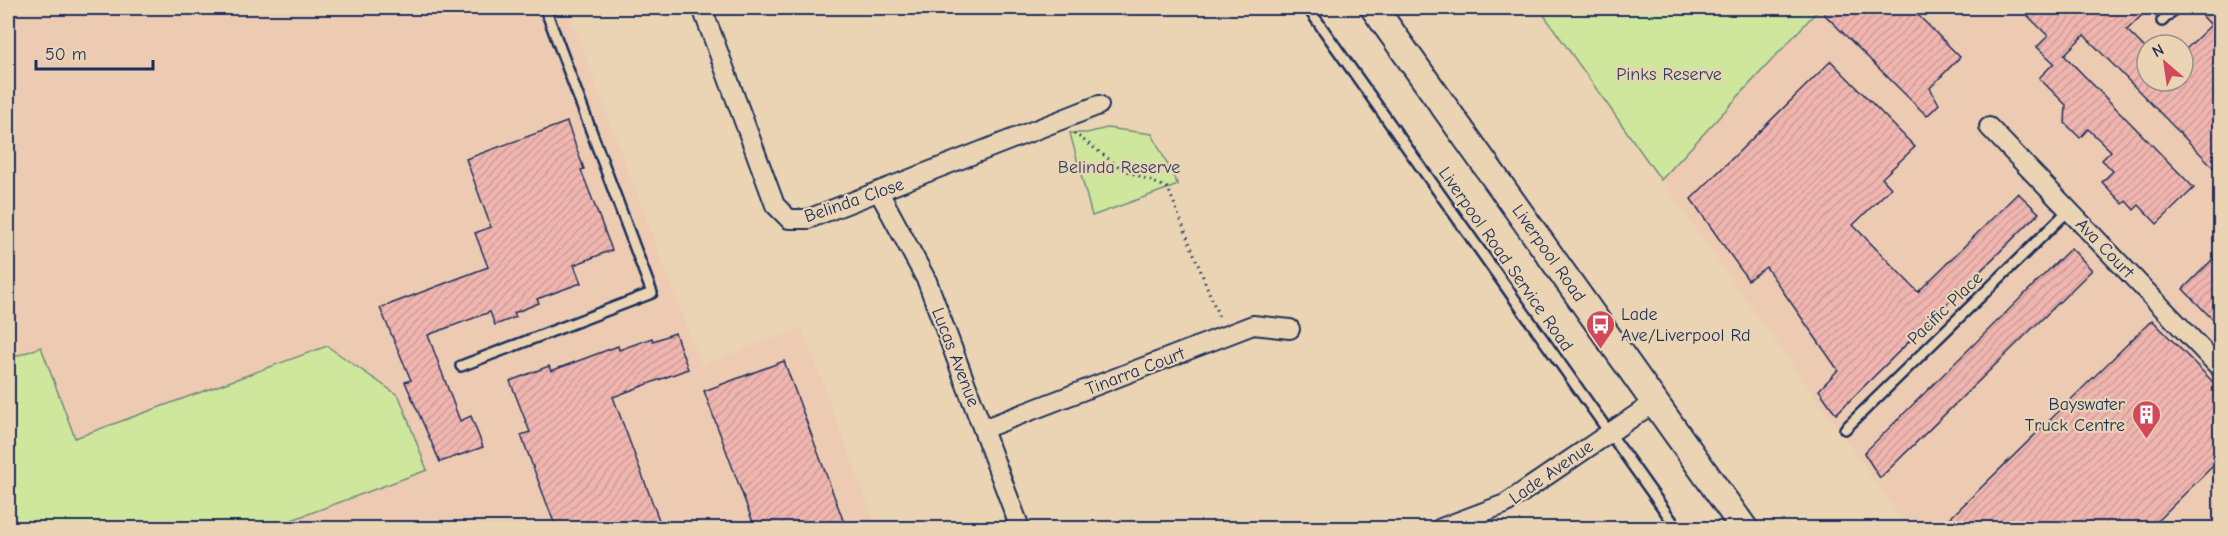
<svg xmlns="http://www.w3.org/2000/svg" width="2228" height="536" font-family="'Comic Neue',sans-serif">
<defs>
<pattern id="building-hatch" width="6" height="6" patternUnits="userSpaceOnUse" patternTransform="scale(1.5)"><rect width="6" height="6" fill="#f0b5af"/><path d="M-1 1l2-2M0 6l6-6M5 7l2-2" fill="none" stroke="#cd9c99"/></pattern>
</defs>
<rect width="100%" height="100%" fill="#ead4b3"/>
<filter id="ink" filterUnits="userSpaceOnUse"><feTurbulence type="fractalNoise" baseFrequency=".0167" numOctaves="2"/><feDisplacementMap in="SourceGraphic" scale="12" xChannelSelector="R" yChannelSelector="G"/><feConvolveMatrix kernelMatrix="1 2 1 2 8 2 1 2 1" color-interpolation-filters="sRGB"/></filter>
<g filter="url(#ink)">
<g fill="#eccbb2" fill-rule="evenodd">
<polygon points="8,8 567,8 701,365 802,328 877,528 270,528 427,470 327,346 75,439 41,347 8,359"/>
<path d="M1820,8H2220V528H1908L1661,180ZM2147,45H2183V81H2147Z"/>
</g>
<g fill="#cee79d" stroke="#748b7e" stroke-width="1.5">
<polygon points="1539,8 1820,8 1661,180"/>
<polygon points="1107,128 1152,134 1178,185 1092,216 1070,133 1087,133"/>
<polygon points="327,346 399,396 427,470 270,528 8,528 8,359 41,347 75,438"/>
</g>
<g fill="url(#building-hatch)" stroke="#1b2f5e" stroke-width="1.5">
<polygon points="1830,8 1911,8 1960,57 1930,88 1939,104 1927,116 1824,14"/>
<polygon points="2020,8 2137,8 2143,14 2127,30 2147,50 2147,81 2183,81 2183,52 2211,25 2195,8 2220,8 2220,174 2084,35 2064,55 2194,188 2157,224 2139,205 2134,210 2126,201 2123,204 2102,182 2113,171 2102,160 2111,151 2088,129 2080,138 2065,123 2066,105 2039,78 2054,63 2037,47 2048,36"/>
<polygon points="1831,61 1915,147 1882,178 1891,188 1853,225 1918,292 2018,193 2039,213 1836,414 1819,390 1838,370 1766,267 1748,280 1691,199"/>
<polygon points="567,122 584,169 581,170 612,250 574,265 581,283 537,299 539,303 514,313 516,317 495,325 490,312 428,335 460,421 471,416 483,447 440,462 405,382 411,380 380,308 488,267 475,233 491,227 466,159"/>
<polygon points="2071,248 2092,270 1880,478 1864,453"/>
<polygon points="2220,252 2220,327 2183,289"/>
<polygon points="2152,320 2220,389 2220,459 2150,528 1952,528 1947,521"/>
<polygon points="675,333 688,369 613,397 662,528 556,528 521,435 530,432 510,381 549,366 551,371 618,346 619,350 652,338 653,341"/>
<polygon points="784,361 846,528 755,528 704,391"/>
</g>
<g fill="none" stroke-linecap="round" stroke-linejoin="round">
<defs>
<g id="service">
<polyline points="1308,8 1677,528"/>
<polyline points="2162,21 2175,8"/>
<polyline points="461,366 652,293 545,8"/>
<polyline points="1845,429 2069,210"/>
</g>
<g id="minor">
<polyline points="702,8 775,205 789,219 808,219 1099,105"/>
<polyline points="1989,127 2220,368"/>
<polyline points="879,192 927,281 1020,528"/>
<polyline points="983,429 1253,325 1290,329"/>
<polyline points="1441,528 1505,504 1655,402"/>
</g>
<polyline id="secondary" points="1374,8 1744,528"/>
</defs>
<use href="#service" stroke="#1b2f5e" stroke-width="14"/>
<use href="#minor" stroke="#1b2f5e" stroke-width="22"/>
<use href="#secondary" stroke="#1b2f5e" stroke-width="30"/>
<polyline stroke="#1b2f5e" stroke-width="3" stroke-dasharray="1.5 4.5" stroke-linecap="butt" points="1074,133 1122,169 1168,188 1220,320"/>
<use href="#service" stroke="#ead4b3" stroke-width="9"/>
<use href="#minor" stroke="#ead4b3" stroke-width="18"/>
<use href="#secondary" stroke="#ead4b3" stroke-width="26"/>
</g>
</g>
<defs>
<symbol id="bus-pin" viewBox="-11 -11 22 30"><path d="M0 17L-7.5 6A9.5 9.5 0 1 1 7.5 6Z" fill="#d1495b" stroke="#ead4b3"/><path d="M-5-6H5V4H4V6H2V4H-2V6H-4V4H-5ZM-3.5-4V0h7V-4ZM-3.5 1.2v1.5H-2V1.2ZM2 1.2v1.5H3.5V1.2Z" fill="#fff"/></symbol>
<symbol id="building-pin" viewBox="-11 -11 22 30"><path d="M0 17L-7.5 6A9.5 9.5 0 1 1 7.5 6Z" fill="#d1495b" stroke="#ead4b3"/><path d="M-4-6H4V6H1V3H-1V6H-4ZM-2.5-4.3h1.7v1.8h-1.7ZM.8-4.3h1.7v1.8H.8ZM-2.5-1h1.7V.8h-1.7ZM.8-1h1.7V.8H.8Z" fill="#fff"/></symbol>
</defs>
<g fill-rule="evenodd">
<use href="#bus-pin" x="1584" y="308" width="33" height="45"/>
<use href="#building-pin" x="2130" y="398" width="33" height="45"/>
</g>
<g text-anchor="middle" stroke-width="4.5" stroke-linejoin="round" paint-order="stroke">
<g font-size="18" fill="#2d4164" stroke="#ead4b3">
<text x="1669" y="80">Pinks Reserve</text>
<text x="1119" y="173">Belinda Reserve</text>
</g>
<g font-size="18" fill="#1b2f5e" stroke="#ead4b3">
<text transform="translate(854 200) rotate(-19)" y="6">Belinda Close</text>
<text transform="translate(2105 248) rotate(46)" y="6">Ava Court</text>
<text transform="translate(1549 253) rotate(55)" y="6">Liverpool Road</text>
<text transform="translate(1506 259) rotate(55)" y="6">Liverpool Road Service Road</text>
<text transform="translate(1945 308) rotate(-44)" y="6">Pacific Place</text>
<text transform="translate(956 357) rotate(69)" y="6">Lucas Avenue</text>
<text transform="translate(1135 371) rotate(-21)" y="6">Tinarra Court</text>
<text transform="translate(1551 472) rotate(-35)" y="6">Lade Avenue</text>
</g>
<g font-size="18" fill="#1b2f5e" stroke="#ead4b3" text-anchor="start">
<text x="1621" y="320">Lade<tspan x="1621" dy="21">Ave/Liverpool Rd</tspan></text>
<text x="2125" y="410" text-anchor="end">Bayswater<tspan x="2125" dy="21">Truck Centre</tspan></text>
</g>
</g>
<rect width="2228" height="536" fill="none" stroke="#ead4b3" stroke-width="30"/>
<rect x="15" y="15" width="2198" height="506" fill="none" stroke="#1b2f5e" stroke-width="2" filter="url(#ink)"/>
<g transform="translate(2165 63) rotate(331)"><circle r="28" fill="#ead4b3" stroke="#979291" stroke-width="1.5"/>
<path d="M0-4.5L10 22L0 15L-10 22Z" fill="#d1495b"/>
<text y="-9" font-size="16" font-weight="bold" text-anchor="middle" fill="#1b2f5e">N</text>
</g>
<path d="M36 60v9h117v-9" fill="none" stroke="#1b2f5e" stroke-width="3"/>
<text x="45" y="60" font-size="18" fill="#1b2f5e" stroke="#ead4b3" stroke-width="4.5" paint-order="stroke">50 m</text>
</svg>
